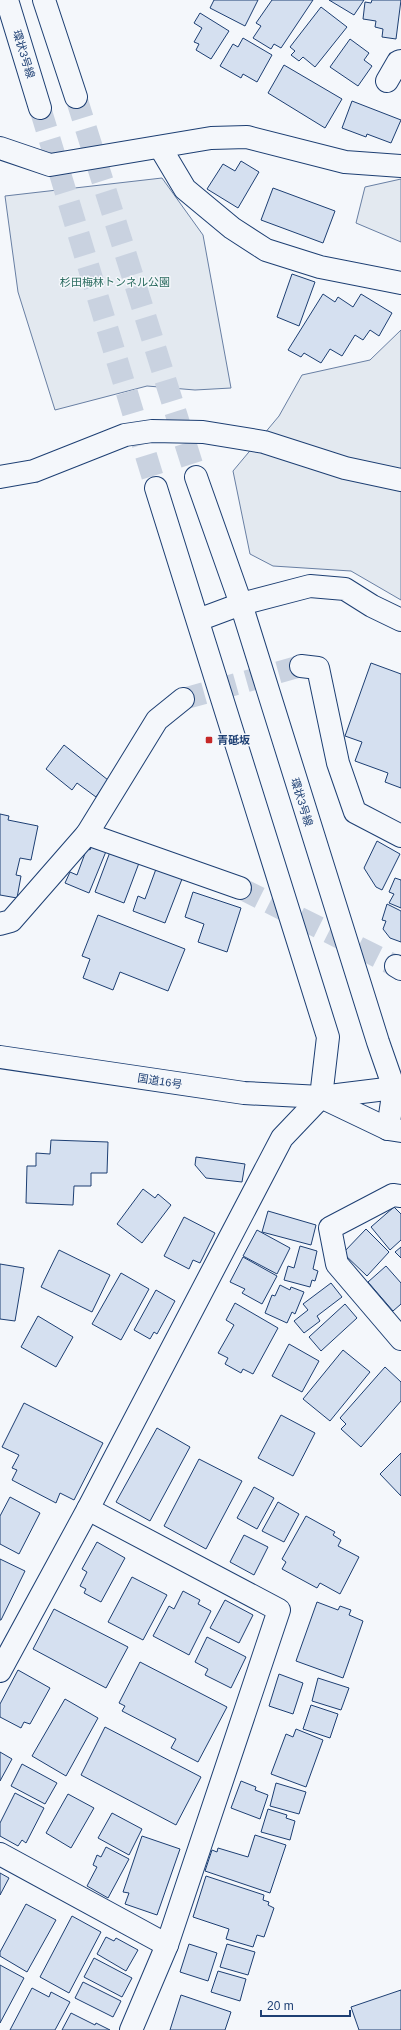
<svg xmlns="http://www.w3.org/2000/svg" width="401" height="2030" font-family="Helvetica,'Noto Sans JP',sans-serif">
<rect width="100%" height="100%" fill="#f4f7fb"/>
<g fill="#e3e9f0" stroke="#687fa3">
<polygon points="162,178 203,235 231,388 195,390 147,386 55,410 18,292 5,196"/>
<polygon points="401,179 401,242 356,223 365,187"/>
<polygon points="401,330 401,600 351,571 273,566 250,554 233,471 279,416 302,375 370,360"/>
</g>
<g fill="#d5e0f0" stroke="#1d3f73">
<polygon points="214,0 258,0 245,26 210,8"/>
<polygon points="272,0 313,0 281,48 274,44 271,49 253,38 261,26 256,23"/>
<polygon points="329,0 364,0 354,15"/>
<polygon points="372,0 401,0 396,39 382,37 383,29 375,27 376,21 363,19 365,2 371,3"/>
<polygon points="321,7 347,27 315,67 303,57 299,61 291,55 295,51 290,47"/>
<polygon points="200,13 229,31 211,59 196,50 199,44 194,42 202,28 194,23"/>
<polygon points="243,38 272,55 257,82 243,74 241,78 220,66 233,44 238,47"/>
<polygon points="350,39 369,53 364,60 372,66 358,86 330,67"/>
<polygon points="284,65 342,99 325,128 268,93"/>
<polygon points="352,101 401,120 391,143 367,134 366,137 342,128"/>
<polygon points="241,161 259,172 238,208 207,189 223,164 235,171"/>
<polygon points="273,188 335,211 323,243 261,220"/>
<polygon points="292,274 315,282 299,326 277,317"/>
<polygon points="323,294 335,302 338,297 353,307 361,294 392,313 379,336 370,330 363,340 355,335 342,356 330,349 321,363 304,353 301,357 288,350"/>
<polygon points="371,663 401,674 401,788 385,782 388,773 355,761 362,742 345,736"/>
<polygon points="64,745 108,780 96,797 77,783 72,790 46,769"/>
<polygon points="0,814 9,816 8,820 38,826 31,860 20,858 16,875 21,876 17,898 0,895"/>
<polygon points="377,841 400,854 382,890 376,887 364,868"/>
<polygon points="93,843 107,849 89,893 65,883 70,872 77,875 87,848 90,850"/>
<polygon points="110,852 139,863 124,903 95,892"/>
<polygon points="156,869 182,879 165,923 133,911 138,896 145,899"/>
<polygon points="395,878 401,880 401,908 389,903 394,894 389,892"/>
<polygon points="193,892 241,908 227,952 198,942 204,924 185,917"/>
<polygon points="387,904 401,911 401,942 390,938 383,929 386,921 382,920"/>
<polygon points="98,915 185,949 168,991 120,972 113,990 83,978 90,959 82,956"/>
<polygon points="51,1140 108,1142 107,1173 91,1173 91,1186 74,1186 73,1205 26,1203 27,1166 36,1166 36,1153 50,1154"/>
<polygon points="196,1157 245,1164 242,1182 206,1178 195,1165"/>
<polygon points="143,1189 155,1198 158,1194 171,1205 142,1243 117,1224"/>
<polygon points="394,1207 401,1214 401,1240 390,1250 371,1227"/>
<polygon points="268,1211 316,1225 311,1245 262,1232"/>
<polygon points="184,1217 215,1233 200,1263 193,1260 189,1269 164,1256"/>
<polygon points="366,1229 389,1252 367,1276 343,1253"/>
<polygon points="257,1230 290,1248 277,1274 243,1256"/>
<polygon points="300,1246 317,1251 313,1269 318,1271 315,1281 312,1280 310,1287 284,1280 288,1266 294,1268"/>
<polygon points="401,1247 401,1258 395,1252"/>
<polygon points="59,1250 110,1275 92,1312 41,1287"/>
<polygon points="243,1257 277,1276 262,1304 242,1293 245,1289 230,1282"/>
<polygon points="0,1264 24,1268 15,1321 0,1319"/>
<polygon points="386,1266 401,1283 401,1304 393,1311 368,1282"/>
<polygon points="121,1273 149,1289 121,1340 92,1324"/>
<polygon points="331,1283 342,1297 317,1316 320,1321 304,1333 294,1321 308,1310 303,1304"/>
<polygon points="280,1285 290,1290 291,1287 304,1292 295,1314 292,1312 287,1323 265,1313 272,1295 275,1296"/>
<polygon points="156,1290 175,1301 157,1334 154,1332 150,1339 134,1330"/>
<polygon points="235,1303 278,1328 253,1374 243,1369 241,1373 225,1364 228,1358 218,1353 234,1325 226,1320"/>
<polygon points="345,1304 357,1318 321,1351 309,1337"/>
<polygon points="38,1316 73,1337 56,1367 21,1347"/>
<polygon points="289,1344 319,1361 302,1392 272,1376"/>
<polygon points="343,1350 370,1372 330,1421 303,1399"/>
<polygon points="385,1367 401,1382 401,1401 361,1447 341,1429 346,1424 340,1418"/>
<polygon points="24,1403 103,1443 74,1500 60,1493 56,1503 12,1480 17,1470 12,1468 19,1455 2,1447"/>
<polygon points="281,1415 315,1433 293,1476 258,1458"/>
<polygon points="157,1428 190,1447 150,1521 116,1502"/>
<polygon points="401,1453 401,1496 380,1474"/>
<polygon points="199,1459 242,1481 206,1549 164,1526"/>
<polygon points="254,1487 274,1498 257,1529 237,1518"/>
<polygon points="10,1497 40,1513 19,1554 0,1544 0,1516"/>
<polygon points="278,1502 299,1514 284,1542 262,1531"/>
<polygon points="306,1516 335,1532 333,1535 341,1540 338,1546 359,1557 340,1594 320,1583 317,1588 282,1569 286,1562 282,1559"/>
<polygon points="244,1535 268,1547 254,1575 230,1562"/>
<polygon points="97,1542 125,1558 101,1602 84,1593 86,1589 80,1586 87,1572 82,1569"/>
<polygon points="0,1559 25,1571 1,1620 0,1620"/>
<polygon points="132,1577 167,1595 143,1640 108,1622"/>
<polygon points="183,1591 200,1600 198,1604 211,1611 189,1655 153,1636 169,1606 174,1609"/>
<polygon points="225,1600 253,1615 239,1643 210,1628"/>
<polygon points="317,1602 338,1610 340,1606 351,1610 349,1615 363,1621 343,1678 296,1661"/>
<polygon points="54,1609 128,1647 106,1688 33,1649"/>
<polygon points="207,1637 246,1657 231,1688 205,1675 208,1669 195,1662"/>
<polygon points="140,1662 227,1707 198,1762 171,1748 176,1739 122,1711 125,1706 119,1703"/>
<polygon points="18,1670 50,1688 30,1724 24,1722 21,1728 0,1717 0,1704"/>
<polygon points="279,1674 303,1683 293,1714 269,1706"/>
<polygon points="318,1678 349,1688 341,1710 312,1701"/>
<polygon points="65,1699 98,1718 66,1776 32,1756"/>
<polygon points="311,1705 338,1714 330,1738 303,1729"/>
<polygon points="105,1727 201,1777 176,1825 81,1775"/>
<polygon points="296,1729 323,1740 306,1787 271,1774 286,1734 293,1737"/>
<polygon points="0,1752 12,1759 0,1781"/>
<polygon points="22,1764 57,1783 45,1804 11,1786"/>
<polygon points="241,1781 256,1787 255,1790 268,1795 260,1819 231,1808"/>
<polygon points="276,1783 306,1792 299,1814 270,1806"/>
<polygon points="15,1793 44,1808 26,1843 22,1840 18,1846 0,1836 0,1823"/>
<polygon points="68,1794 94,1808 71,1848 46,1833"/>
<polygon points="268,1809 287,1815 286,1818 295,1821 290,1840 261,1832"/>
<polygon points="112,1813 142,1829 129,1855 98,1838"/>
<polygon points="255,1835 286,1845 270,1893 205,1871 212,1850 217,1852 218,1848 248,1857"/>
<polygon points="142,1836 180,1849 157,1915 125,1904 129,1893 123,1892"/>
<polygon points="106,1847 129,1859 108,1898 87,1886 97,1867 93,1865 97,1855 101,1857"/>
<polygon points="0,1873 9,1878 0,1895"/>
<polygon points="206,1876 264,1895 263,1900 269,1902 268,1905 274,1908 264,1937 257,1935 253,1947 226,1939 229,1929 193,1917"/>
<polygon points="26,1904 56,1920 27,1972 0,1956 0,1952"/>
<polygon points="72,1916 101,1932 69,1993 40,1977"/>
<polygon points="106,1937 114,1941 116,1938 138,1950 126,1971 97,1954"/>
<polygon points="189,1944 217,1953 208,1981 180,1972"/>
<polygon points="227,1944 255,1952 248,1975 220,1967"/>
<polygon points="94,1958 132,1978 122,1997 84,1977"/>
<polygon points="0,1965 24,1978 0,2023"/>
<polygon points="218,1971 246,1979 240,2001 211,1992"/>
<polygon points="83,1982 121,2001 113,2017 75,1998"/>
<polygon points="32,1988 49,1997 51,1992 70,2002 55,2030 10,2030"/>
<polygon points="401,1990 401,2030 359,2030 351,2007"/>
<polygon points="181,1995 231,2012 225,2030 170,2030"/>
<polygon points="71,2013 95,2025 96,2023 110,2030 62,2030"/>
</g>
<g fill="none" stroke-linecap="round" stroke-linejoin="round">
<g stroke="#c9d2e0" stroke-width="22" stroke-dasharray="22 11" stroke-linecap="butt">
<polyline points="183,699 301,666"/>
<polyline points="240,888 396,966"/>
</g>
<g stroke="#c9d2e0" stroke-width="22" stroke-dasharray="22 11" stroke-linecap="butt">
<polyline points="76,97 196,477"/>
<polyline points="40,108 156,488"/>
</g>
<defs>
<g id="street">
<polyline points="387,81 398,62 401,61"/>
<polyline points="160,147 185,189 232,228 266,250 320,267 401,283"/>
<polyline points="0,148 50,165 211,138 247,137 345,162 401,166"/>
<polyline points="0,477 34,471 125,435 152,431 203,432 264,442 345,468 401,480"/>
<polyline points="198,620 241,604 310,586 345,589 372,606 401,620"/>
<polyline points="301,666 318,668 338,763 355,812 401,836"/>
<polyline points="87,834 240,888"/>
<polyline points="0,924 11,921 87,834 157,720 183,699"/>
<polyline points="396,966 401,969"/>
<polyline points="401,1196 393,1195 330,1228 337,1264 401,1339"/>
<polyline points="88,1509 279,1610 167,1945 131,2030"/>
<polyline points="0,1671 88,1509 282,1138 321,1097"/>
<polyline points="0,1854 167,1945"/>
</g>
<g id="secondary">
<polyline points="7,0 40,108"/>
<polyline points="44,0 76,97"/>
<polyline points="196,477 241,604 378,1042 394,1088 388,1129"/>
<polyline points="156,488 328,1037 321,1097"/>
</g>
<g id="highway">
<polyline points="0,1057 244,1093 321,1097 394,1088 401,1089"/>
<polyline points="321,1097 388,1129 401,1131"/>
</g>
</defs>
<use href="#street" stroke="#1d3f73" stroke-width="24"/>
<use href="#secondary" stroke="#1d3f73" stroke-width="24"/>
<use href="#highway" stroke="#1d3f73" stroke-width="24"/>
<use href="#street" stroke="#f4f7fb" stroke-width="22"/>
<use href="#secondary" stroke="#f4f7fb" stroke-width="22"/>
<use href="#highway" stroke="#f4f7fb" stroke-width="22"/>
</g>
<rect fill="#c62828" stroke="#f4f7fb" stroke-width="1.5" x="205" y="736" width="8" height="8" rx="2"/>
<g text-anchor="middle" stroke-width="3" stroke-linejoin="round" paint-order="stroke">
<g font-size="11" fill="#1d3f73" stroke="#f4f7fb">
<text transform="translate(24 54) rotate(73)" y="4">環状3号線</text>
<text transform="translate(302 802) rotate(73)" y="4">環状3号線</text>
<text transform="translate(160 1081) rotate(9)" y="4">国道16号</text>
</g>
<g font-size="11" fill="#2c6c60" stroke="#f4f7fb">
<text x="115" y="286">杉田梅林トンネル公園</text>
</g>
<g font-size="11" font-weight="bold" fill="#1d3f73" stroke="#f4f7fb" text-anchor="start">
<text x="217" y="744">青砥坂</text>
</g>
</g>
<path d="M261 2010v6h89v-6" fill="none" stroke="#1d3f73" stroke-width="2"/>
<text x="267" y="2010" font-size="12" fill="#1d3f73" stroke="#f4f7fb" stroke-width="3" paint-order="stroke">20 m</text>
</svg>
